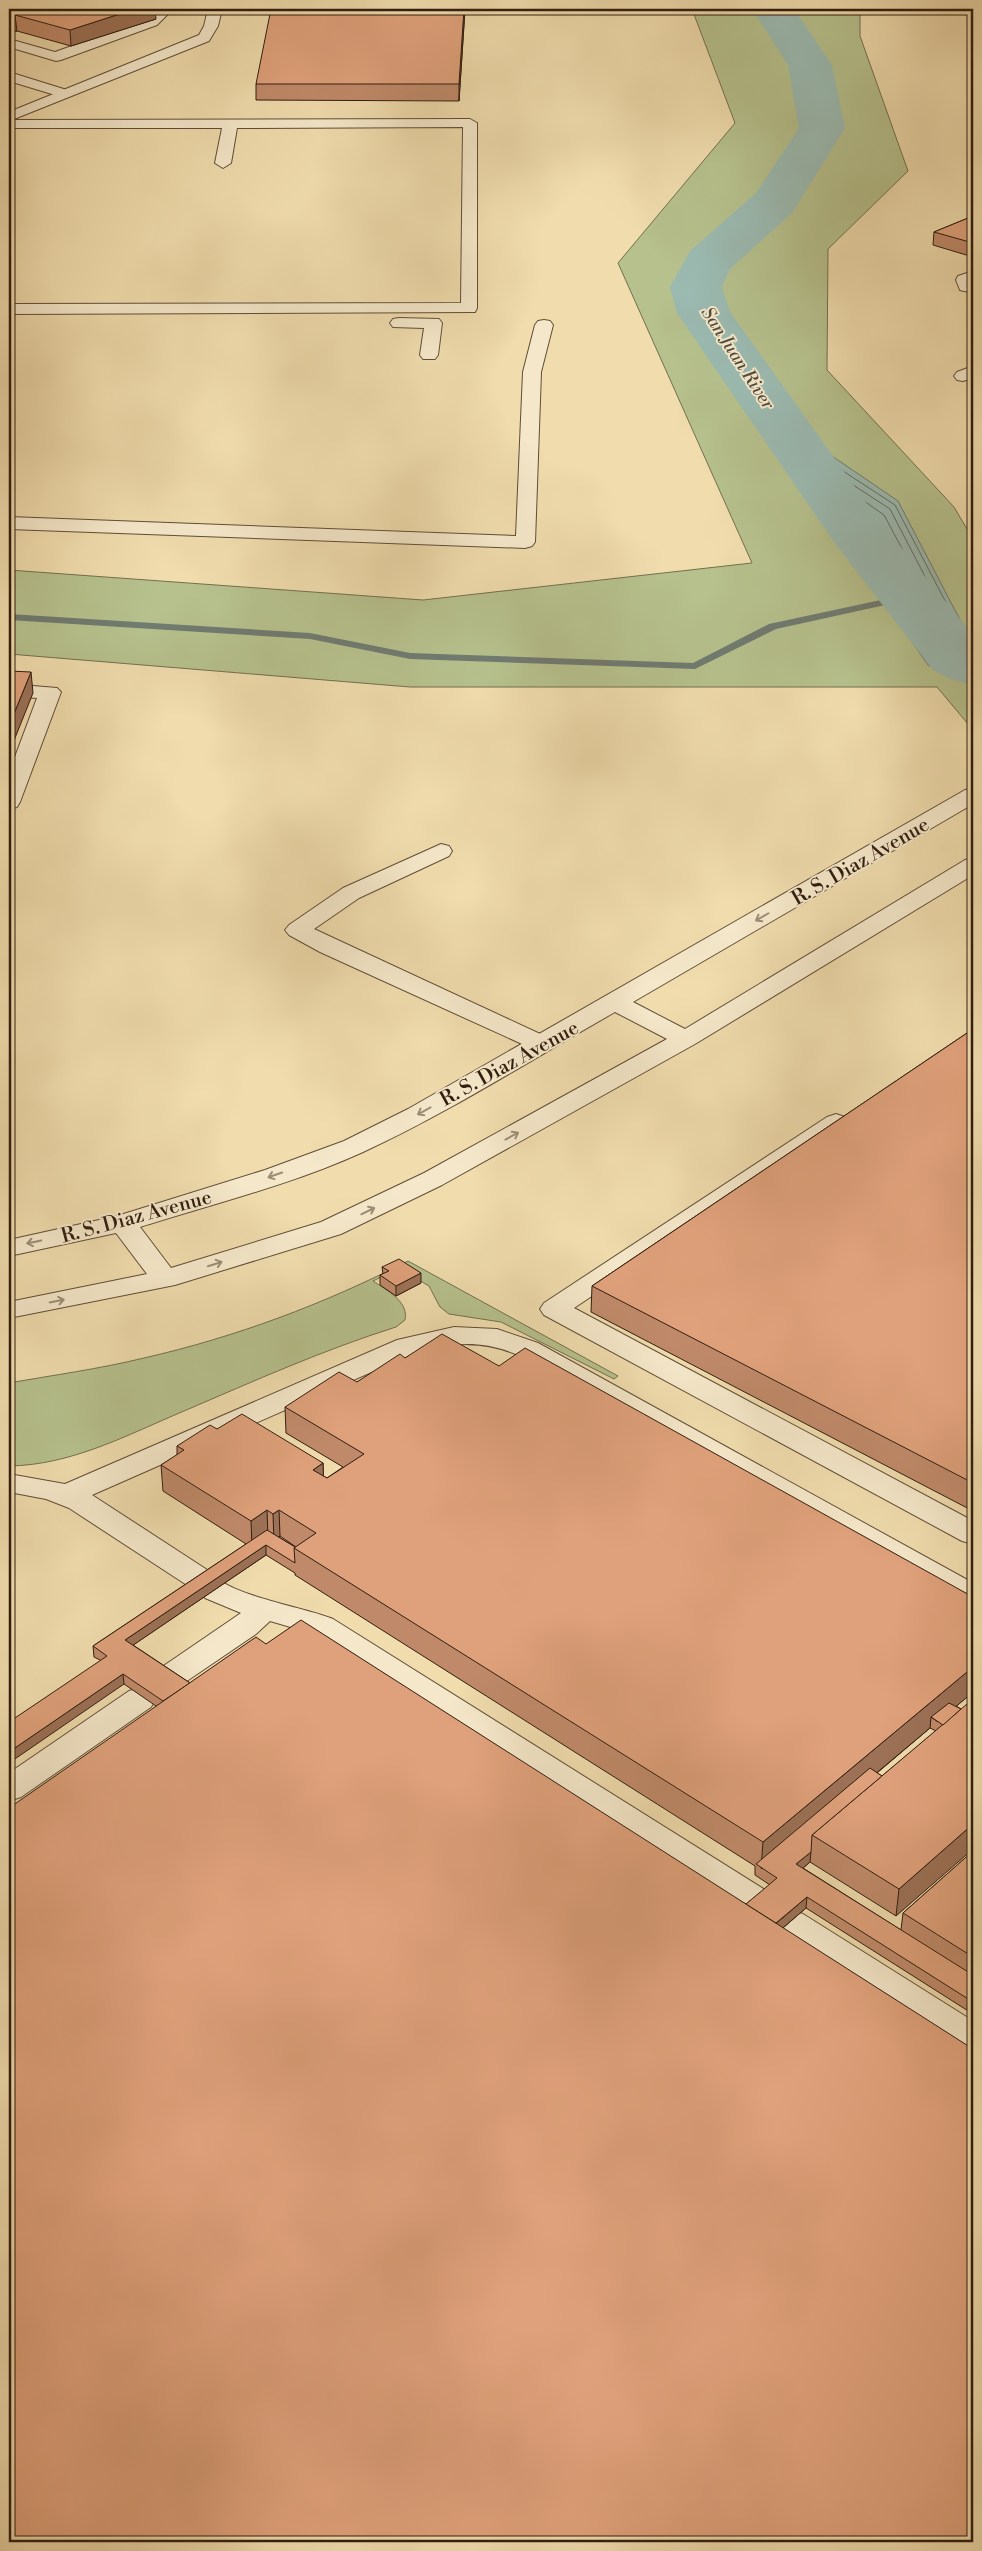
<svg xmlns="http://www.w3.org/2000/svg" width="982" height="2551" font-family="'Libre Bodoni',serif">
<rect width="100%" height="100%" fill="#f0dcad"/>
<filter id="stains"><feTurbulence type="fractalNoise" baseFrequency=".004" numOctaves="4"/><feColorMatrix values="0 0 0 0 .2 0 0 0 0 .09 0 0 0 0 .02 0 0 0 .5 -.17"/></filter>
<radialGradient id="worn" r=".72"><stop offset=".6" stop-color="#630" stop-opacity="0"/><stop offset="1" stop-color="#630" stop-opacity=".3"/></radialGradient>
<g fill="#b6c18d" stroke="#736f4e">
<polygon points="692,9 860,9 860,36 908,171 828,249 827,370 954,507 973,539 973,730 937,687 410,687 9,654 9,570 423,600 752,563 618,263 735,123"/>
<path d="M408,1261L618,1376L614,1379L501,1322L449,1314L440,1307L429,1286L399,1268L373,1281C386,1290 409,1301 405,1320L396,1327C323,1350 254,1381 184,1411C127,1435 72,1465 9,1466V1383C54,1375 99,1369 144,1358C236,1337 324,1304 408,1261Z"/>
</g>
<polygon fill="#9bbab1" stroke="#707b71" points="779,420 898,501 970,639 973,640 973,685 928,665 873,586 785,451"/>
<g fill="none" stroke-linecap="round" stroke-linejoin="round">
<g stroke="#666c60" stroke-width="1">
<polygon points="831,478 884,515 958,653 957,656 940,650 828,482"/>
<polyline points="973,644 966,641 895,505 788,435 790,450 931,661 973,680"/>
<polyline points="973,651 960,644 890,509 801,451 936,656 973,674"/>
</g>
<polygon fill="#707b71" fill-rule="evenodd" points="904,595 909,598 908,600 776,629 695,669 410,659 310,639 9,620 9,614 310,633 410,653 693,663 769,624"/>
<polygon fill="#9bbab1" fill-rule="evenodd" points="752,9 794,9 832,65 845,128 792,213 730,269 722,287 730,312 878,519 973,635 973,685 950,679 933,670 836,545 677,313 670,287 690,251 756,193 799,128 788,65"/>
<defs>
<g id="service">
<polygon points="158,9 173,9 157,25 61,60 56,61 9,47 9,39 55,52 147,19"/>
<polygon points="9,72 70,91 72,94 65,98 9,81"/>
<polygon points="470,119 477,123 477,308 475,312 9,314 9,304 461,303 463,127 237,128 231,163 223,168 215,163 222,128 9,128 9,120"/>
<polygon points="973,271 973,293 960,290 956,280 958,276"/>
<polygon points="399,318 439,319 442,323 438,355 435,359 423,359 420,355 424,328 393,327 390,323 393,319"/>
<polygon points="544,320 550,321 553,325 541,372 535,542 532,546 525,548 9,529 9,517 516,536 523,372 535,325 538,321"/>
<polygon points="973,366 973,378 963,381 957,380 954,376 957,372"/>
<polygon points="9,684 57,688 61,692 20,802 17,807 9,809 9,773 37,698 9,696"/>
<polygon points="441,844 449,846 452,851 449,856 359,898 314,929 551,1039 554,1044 551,1049 542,1051 533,1049 320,952 289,935 285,930 289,925 343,888"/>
<path d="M454,1327L497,1329L538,1343L973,1583V1606L962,1603L518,1355C483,1340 453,1342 417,1352L92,1495L215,1575C228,1595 307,1608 333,1619L770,1893L775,1902L770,1911L758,1915L746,1911L311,1633L270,1621L256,1634L181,1685L170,1688L159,1685L154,1677L159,1669L241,1613L205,1598L201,1591L193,1589L69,1508L46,1499L9,1492V1474L65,1484L397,1340Z"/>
<polygon points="140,1688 151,1691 156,1699 151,1707 21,1797 9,1801 9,1773 129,1691"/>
<polygon points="791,1910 803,1914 973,2021 973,2053 960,2049 779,1932 774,1923 779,1914"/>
</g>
<polygon id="minor" points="836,1114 845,1117 849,1122 845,1127 574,1308 973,1521 973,1544 962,1541 544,1315 540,1309 544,1303 827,1117"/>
<g id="tertiary">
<polygon points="208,9 222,9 218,26 209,41 9,121 9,112 199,35 204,26"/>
<path d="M973,788V804L633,1002L685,1029L965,860L973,858V875L695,1044L442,1185L341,1234L175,1285L9,1318V1302L147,1274L116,1233L9,1256V1240L117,1216L265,1170L344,1141L408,1109L965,790ZM615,1012L667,1039L424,1173L321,1222L171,1268L140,1227C213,1204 293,1184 363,1152C448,1113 534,1058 615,1012Z"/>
</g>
</defs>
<use href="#service" stroke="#604d37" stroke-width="2"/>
<use href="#minor" stroke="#604d37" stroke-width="2"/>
<use href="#tertiary" stroke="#604d37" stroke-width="2"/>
<use href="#service" fill="#f5e8ca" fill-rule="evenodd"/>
<use href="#minor" fill="#f5e8ca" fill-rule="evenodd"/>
<use href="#tertiary" fill="#f5e8ca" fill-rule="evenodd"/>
</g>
<g fill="#c08a6a" stroke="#301d10" fill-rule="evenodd">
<polygon points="9,9 156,19 71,46 17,31 9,34"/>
<polygon points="465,9 459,101 256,100 256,84"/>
<polygon points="973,216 973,257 933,245 934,232"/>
<polygon points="973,1029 973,1511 591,1312 592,1286"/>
<polygon points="382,1267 421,1283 396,1296 380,1285 380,1275 383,1274"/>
<path d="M405,1358L499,1366L973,1597V1692L956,1706L961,1709L896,1916L810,1862L803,1868L901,1930L903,1913L973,1851V2014L806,1908L783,1928L156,1706L124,1684L100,1660L94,1657L93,1646L246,1544L163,1491L161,1465L177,1455V1446L217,1429L323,1463V1476L327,1478L343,1467L286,1433L285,1407L357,1382ZM280,1536L296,1547H295L279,1537ZM266,1555L295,1573V1575L755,1866V1875L770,1885L746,1904L266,1644L190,1683L133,1645ZM930,1728L936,1731L882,1776L877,1773Z"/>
</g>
<g fill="#9c7156" stroke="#301d10">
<polygon points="135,9 155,9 156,19 71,46 70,30"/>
<polygon points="464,9 465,9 459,101 459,84"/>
<polygon points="15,15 17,31 9,34 9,17"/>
<polygon points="31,672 33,693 9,753 9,726"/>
<polygon points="421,1273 421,1283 396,1296 396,1286"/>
<polygon points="323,1463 324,1490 313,1470"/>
<polygon points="267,1510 268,1537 252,1547 251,1521"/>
<polygon points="279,1510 280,1536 274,1541 273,1514"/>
<polygon points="266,1545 266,1555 126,1650 125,1640"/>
<polygon points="973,1667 973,1692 938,1722 931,1717 930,1728 762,1869 761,1868 763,1842"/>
<polygon points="123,1674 124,1684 9,1763 9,1752"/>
<polygon points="973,1824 973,1849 896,1916 899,1889"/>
<polygon points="811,1852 810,1862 796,1874 796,1864"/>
<polygon points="807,1897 806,1908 764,1944 765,1933"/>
</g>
<g fill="#dfa17b" stroke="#301d10">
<polygon points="9,9 135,9 70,30 15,15 9,17"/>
<polygon points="271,9 464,9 459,84 256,84"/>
<polygon points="973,216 973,243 934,232"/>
<polygon points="9,671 31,672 9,726"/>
<polygon points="973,1029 973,1483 592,1286"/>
<polygon points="399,1259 421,1273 396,1286 380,1275 389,1271 382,1267"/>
<polygon points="442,1334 499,1366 525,1348 973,1597 973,1667 763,1842 294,1548 316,1533 279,1510 273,1514 267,1510 251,1521 161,1465 184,1450 177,1446 210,1425 217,1429 242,1414 323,1463 313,1470 327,1478 364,1454 285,1407 339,1372 357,1382 400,1354 405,1358"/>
<polygon points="267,1530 295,1547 294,1548 295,1563 266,1545 125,1640 190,1683 163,1701 123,1674 9,1752 9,1722 107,1656 93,1646"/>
<polygon points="301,1620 973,2049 973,2542 9,2542 9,1808 256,1637 266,1644"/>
<polygon points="973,1699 973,1824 899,1889 812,1835"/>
<polygon points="949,1703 961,1709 943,1725 931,1717"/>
<polygon points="870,1768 882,1776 812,1835 811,1852 796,1864 973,1975 973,2002 807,1897 776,1923 746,1904 777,1878 756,1864"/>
<polygon points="973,1851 973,1957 903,1913"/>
</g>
<defs><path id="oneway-shaft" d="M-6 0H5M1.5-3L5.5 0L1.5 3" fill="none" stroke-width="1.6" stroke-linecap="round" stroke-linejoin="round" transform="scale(1.25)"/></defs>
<g stroke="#9c8d76">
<use href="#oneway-shaft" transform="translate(762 917) rotate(150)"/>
<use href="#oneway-shaft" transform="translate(424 1111) rotate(151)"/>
<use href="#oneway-shaft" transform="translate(512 1136) rotate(-29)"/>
<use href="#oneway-shaft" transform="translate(275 1175) rotate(161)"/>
<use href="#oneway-shaft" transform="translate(368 1211) rotate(-26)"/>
<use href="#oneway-shaft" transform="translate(34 1242) rotate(168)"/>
<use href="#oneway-shaft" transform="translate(215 1264) rotate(-17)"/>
<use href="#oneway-shaft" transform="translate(57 1301) rotate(-11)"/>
</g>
<g text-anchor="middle" stroke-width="4" stroke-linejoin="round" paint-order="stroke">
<g font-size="18" font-style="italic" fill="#504c40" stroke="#f5e8ca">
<text transform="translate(738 358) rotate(57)" y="6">San Juan River</text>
</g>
<g font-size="20" fill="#301d10" stroke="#f5e8ca">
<text transform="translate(860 861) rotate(-30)" y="7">R. S. Diaz Avenue</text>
<text transform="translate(509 1063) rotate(-29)" y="7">R. S. Diaz Avenue</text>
<text transform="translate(136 1216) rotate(-15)" y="7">R. S. Diaz Avenue</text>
</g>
</g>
<rect width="982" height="2551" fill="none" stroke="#f0dcad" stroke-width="30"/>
<rect x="10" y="10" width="962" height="2531" fill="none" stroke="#301d10" stroke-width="2.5"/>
<rect x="15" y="15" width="952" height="2521" fill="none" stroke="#301d10"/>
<rect width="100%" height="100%" filter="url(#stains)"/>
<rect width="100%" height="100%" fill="url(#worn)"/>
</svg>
